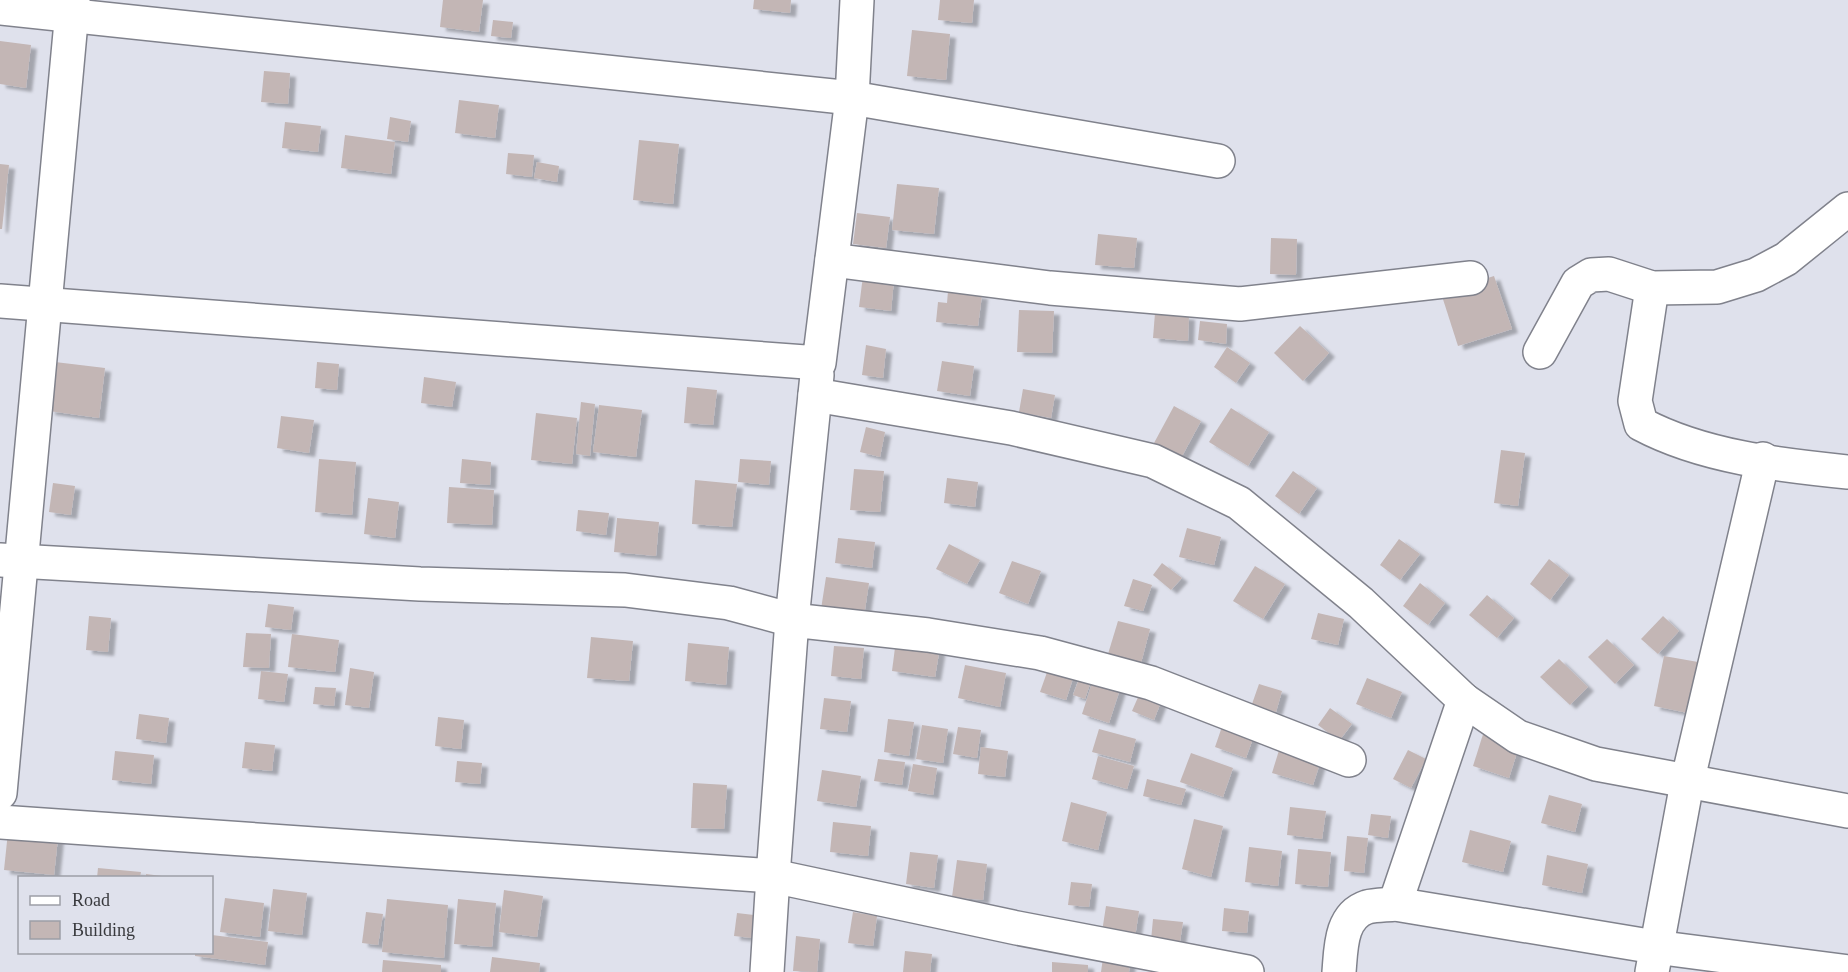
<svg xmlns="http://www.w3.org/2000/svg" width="1848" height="972" font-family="'Times New Roman',serif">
<defs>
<filter id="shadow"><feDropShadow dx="6" dy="4" stdDeviation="1.5" flood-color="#0004"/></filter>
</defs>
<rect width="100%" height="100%" fill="#dfe1ec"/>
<g fill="#c3b6b5" filter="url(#shadow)">
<polygon points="443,0 483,0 479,32 440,27"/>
<polygon points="754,0 791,0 790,13 753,9"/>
<polygon points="940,0 974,0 972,23 938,20"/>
<polygon points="493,20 513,22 511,38 491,36"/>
<polygon points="912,30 950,34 946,80 907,76"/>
<polygon points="0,41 31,45 26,88 0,84"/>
<polygon points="264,71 290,73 288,104 261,102"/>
<polygon points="459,100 499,105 495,138 455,133"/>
<polygon points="390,117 411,121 408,142 387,139"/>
<polygon points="285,122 321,126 318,152 282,148"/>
<polygon points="345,135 395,142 391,174 341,168"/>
<polygon points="639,140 679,144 673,204 633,200"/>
<polygon points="508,153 534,155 532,177 506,174"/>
<polygon points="537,162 559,166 557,182 534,178"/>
<polygon points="0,164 9,165 2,229 0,229"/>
<polygon points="897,184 939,188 934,234 892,230"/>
<polygon points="857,213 890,217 886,248 853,244"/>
<polygon points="1098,234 1137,238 1134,268 1095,265"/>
<polygon points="1271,238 1297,239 1296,275 1270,274"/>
<polygon points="863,276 894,279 891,311 859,307"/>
<polygon points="1494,276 1512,329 1458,346 1441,293"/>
<polygon points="948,291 982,295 978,326 936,322 938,302 947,303"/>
<polygon points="1019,310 1054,311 1052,353 1017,352"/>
<polygon points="1155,313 1189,316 1188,341 1153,338"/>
<polygon points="1200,321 1227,324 1226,344 1198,340"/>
<polygon points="1300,326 1329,353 1303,381 1274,353"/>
<polygon points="866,345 886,349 883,378 862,375"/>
<polygon points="1227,347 1250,363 1236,383 1214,367"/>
<polygon points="942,361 974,366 970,396 937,391"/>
<polygon points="55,362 105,368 99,418 49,411"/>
<polygon points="317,362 339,364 337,390 315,388"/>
<polygon points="424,377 456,382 452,407 421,403"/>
<polygon points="687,387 717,390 713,425 684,423"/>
<polygon points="1023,389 1055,395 1051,418 1019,412"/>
<polygon points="581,402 595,404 590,456 576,454"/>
<polygon points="599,405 642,410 636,457 593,452"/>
<polygon points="1174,406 1201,421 1181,458 1154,443"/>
<polygon points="1231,408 1269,432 1248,466 1209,442"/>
<polygon points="536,413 577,418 572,464 531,460"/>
<polygon points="281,416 314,420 309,453 277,448"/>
<polygon points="866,427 885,432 880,457 860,452"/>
<polygon points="1501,450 1525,453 1518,506 1494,503"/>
<polygon points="319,459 356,462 352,515 315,512"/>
<polygon points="462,459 491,462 490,485 460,483"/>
<polygon points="740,459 771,461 769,485 738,482"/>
<polygon points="854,469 884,471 880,512 850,510"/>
<polygon points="1293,471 1317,488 1299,514 1275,496"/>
<polygon points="947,478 978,482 975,507 944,503"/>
<polygon points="695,480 737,484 732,527 692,524"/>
<polygon points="53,483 75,486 71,515 49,512"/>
<polygon points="449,487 494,490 492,525 447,523"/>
<polygon points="368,498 399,502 395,538 364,534"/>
<polygon points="578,510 609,513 606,535 576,531"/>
<polygon points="617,518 659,522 656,556 614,552"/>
<polygon points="1187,528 1221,537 1214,565 1179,557"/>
<polygon points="838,538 875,542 872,568 835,563"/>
<polygon points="1399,539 1420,554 1400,580 1380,565"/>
<polygon points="949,544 980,560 967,584 936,569"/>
<polygon points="1549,559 1569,575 1550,600 1530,584"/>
<polygon points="1012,561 1041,571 1028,604 999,593"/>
<polygon points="1162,563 1182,578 1171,590 1153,575"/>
<polygon points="1255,566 1285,584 1263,619 1233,601"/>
<polygon points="826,577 869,583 864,616 821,609"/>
<polygon points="1133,579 1152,585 1143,611 1124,606"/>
<polygon points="1420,583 1445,603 1428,625 1403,606"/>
<polygon points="1487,595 1514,618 1497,638 1469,615"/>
<polygon points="268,604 294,607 291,630 265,627"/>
<polygon points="1318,613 1344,619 1338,645 1311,639"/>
<polygon points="89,616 111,618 108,652 86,650"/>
<polygon points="1663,616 1679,631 1658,654 1641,639"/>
<polygon points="1118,621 1150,629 1141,663 1108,654"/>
<polygon points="246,633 271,634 269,668 243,667"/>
<polygon points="292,634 339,640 335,672 288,667"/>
<polygon points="591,637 633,641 629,681 587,678"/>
<polygon points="1607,639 1634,665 1615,684 1588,657"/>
<polygon points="896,640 940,647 935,677 892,671"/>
<polygon points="688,643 729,647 726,685 685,681"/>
<polygon points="834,646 864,648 861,679 831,676"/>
<polygon points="1664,656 1698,662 1688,713 1654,706"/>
<polygon points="1559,659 1588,687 1570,705 1540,677"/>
<polygon points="1051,661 1076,669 1066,700 1040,692"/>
<polygon points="965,665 1006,673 1000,707 958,698"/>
<polygon points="350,668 374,672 369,708 345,705"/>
<polygon points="261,671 288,674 284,702 258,699"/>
<polygon points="1082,671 1093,675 1085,699 1073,695"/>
<polygon points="1095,674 1122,683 1109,723 1082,714"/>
<polygon points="1367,678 1402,692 1391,718 1356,704"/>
<polygon points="1259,684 1282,691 1276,712 1252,704"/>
<polygon points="1143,686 1164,694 1154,720 1132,711"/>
<polygon points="315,687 336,688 334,706 313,704"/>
<polygon points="824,698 851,701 847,732 820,729"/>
<polygon points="1330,708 1352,724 1339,741 1318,725"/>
<polygon points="139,714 169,718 166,743 136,739"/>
<polygon points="438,717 464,720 461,749 435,746"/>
<polygon points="1225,718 1256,730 1246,758 1215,747"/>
<polygon points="888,719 914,722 909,756 884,752"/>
<polygon points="922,725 948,729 943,763 916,759"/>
<polygon points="958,727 981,730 977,758 953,754"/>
<polygon points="1485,728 1521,740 1509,778 1473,766"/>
<polygon points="1099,729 1136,739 1130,762 1092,752"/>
<polygon points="245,742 275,745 272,771 242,768"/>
<polygon points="981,747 1008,751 1005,777 978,774"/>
<polygon points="1280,747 1321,760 1313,785 1272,773"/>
<polygon points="1408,750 1426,759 1411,788 1393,779"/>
<polygon points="115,751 154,755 151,784 112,780"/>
<polygon points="1191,753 1233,768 1223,797 1180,782"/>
<polygon points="1098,756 1134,766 1127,789 1092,779"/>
<polygon points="878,759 905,762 902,785 874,781"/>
<polygon points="457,761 482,763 480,784 455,782"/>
<polygon points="913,764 937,768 933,795 908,791"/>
<polygon points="822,770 861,776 856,807 817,801"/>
<polygon points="1147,779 1186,789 1181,805 1143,796"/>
<polygon points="693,783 727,785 724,829 691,828"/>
<polygon points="1549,795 1582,804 1575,832 1541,823"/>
<polygon points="1071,802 1107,812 1098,850 1062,841"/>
<polygon points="1290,807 1326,811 1322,839 1287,835"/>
<polygon points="1371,814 1391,816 1388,838 1368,835"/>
<polygon points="1194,819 1223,826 1211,877 1182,869"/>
<polygon points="833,822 871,826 868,856 830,852"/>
<polygon points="1470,830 1511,841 1503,872 1462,862"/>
<polygon points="8,832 58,838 54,875 4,870"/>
<polygon points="1347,836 1368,838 1364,873 1344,871"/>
<polygon points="1249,847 1282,851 1278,886 1245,882"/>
<polygon points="1298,849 1331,852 1328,887 1295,884"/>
<polygon points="910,852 938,855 934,888 906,884"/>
<polygon points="1547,855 1588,864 1582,893 1542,885"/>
<polygon points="957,860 987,864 983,900 952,897"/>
<polygon points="98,868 141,872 140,878 97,878"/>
<polygon points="146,874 162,876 162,878 146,878"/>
<polygon points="1071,882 1092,884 1089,907 1068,905"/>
<polygon points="273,889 307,893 302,935 268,931"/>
<polygon points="504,890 543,896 537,937 499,932"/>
<polygon points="225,898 264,903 260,937 220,932"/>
<polygon points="387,899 448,905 444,958 382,952"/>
<polygon points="458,899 496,903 492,947 454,944"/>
<polygon points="1106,906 1139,911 1134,943 1101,938"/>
<polygon points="1224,908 1249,911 1247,933 1222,931"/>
<polygon points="366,912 383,914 378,945 362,943"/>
<polygon points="853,912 877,916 873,946 848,943"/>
<polygon points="737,913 754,915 752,938 734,936"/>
<polygon points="1153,919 1183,922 1178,954 1150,951"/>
<polygon points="212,935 268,942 265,965 195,956 195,952 212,952"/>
<polygon points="796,936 820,939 817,972 793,971"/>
<polygon points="905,951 932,954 930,972 903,972"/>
<polygon points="492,957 540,963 539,972 490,972"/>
<polygon points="1103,958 1130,961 1129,972 1101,972"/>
<polygon points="383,960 441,965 441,972 382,972"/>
<polygon points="1052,962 1088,965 1088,972 1052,972"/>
</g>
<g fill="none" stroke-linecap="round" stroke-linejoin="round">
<defs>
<g id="street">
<polyline points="0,8 852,98 857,0"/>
<polyline points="832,260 1050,288 1240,304 1471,278"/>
<path d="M1652,288L1635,401L1641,424C1703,457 1779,465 1848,472"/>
<polyline points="0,301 819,363 852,98 1218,161"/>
<polyline points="1540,352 1578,283 1591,275 1609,274 1652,288 1717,287 1756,275 1786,259 1848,209"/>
<polyline points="815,395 1011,428 1153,461 1239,503 1361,603 1464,700 1518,737 1596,764 1848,811"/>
<polyline points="0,560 420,584 625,590 729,603 792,620 817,375"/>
<polyline points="0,793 73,0"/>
<polyline points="0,822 773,876 792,620 928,635 1040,653 1151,683 1349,760"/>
<polyline points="1395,904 1464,700"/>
<polyline points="767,972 773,876 1017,928 1247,972"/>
<path d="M1339,972C1341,949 1340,916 1367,907C1375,905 1386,905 1395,904L1655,947L1848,972"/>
<polyline points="1652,972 1687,783 1763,459"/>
</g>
</defs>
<use href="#street" stroke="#80828c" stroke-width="36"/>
<use href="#street" stroke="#fff" stroke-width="33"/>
</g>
<rect x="18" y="876" width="195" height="78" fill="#dfe1ec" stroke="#9d9ea6" stroke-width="1.5"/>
<rect x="30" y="896" width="30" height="9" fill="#ffffff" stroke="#9d9ea6" stroke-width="1.5"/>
<text x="72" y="906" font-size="18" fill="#393a3e">Road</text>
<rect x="30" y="921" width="30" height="18" fill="#c3b6b5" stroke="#9d9ea6" stroke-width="1.5"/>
<text x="72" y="936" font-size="18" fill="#393a3e">Building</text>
</svg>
